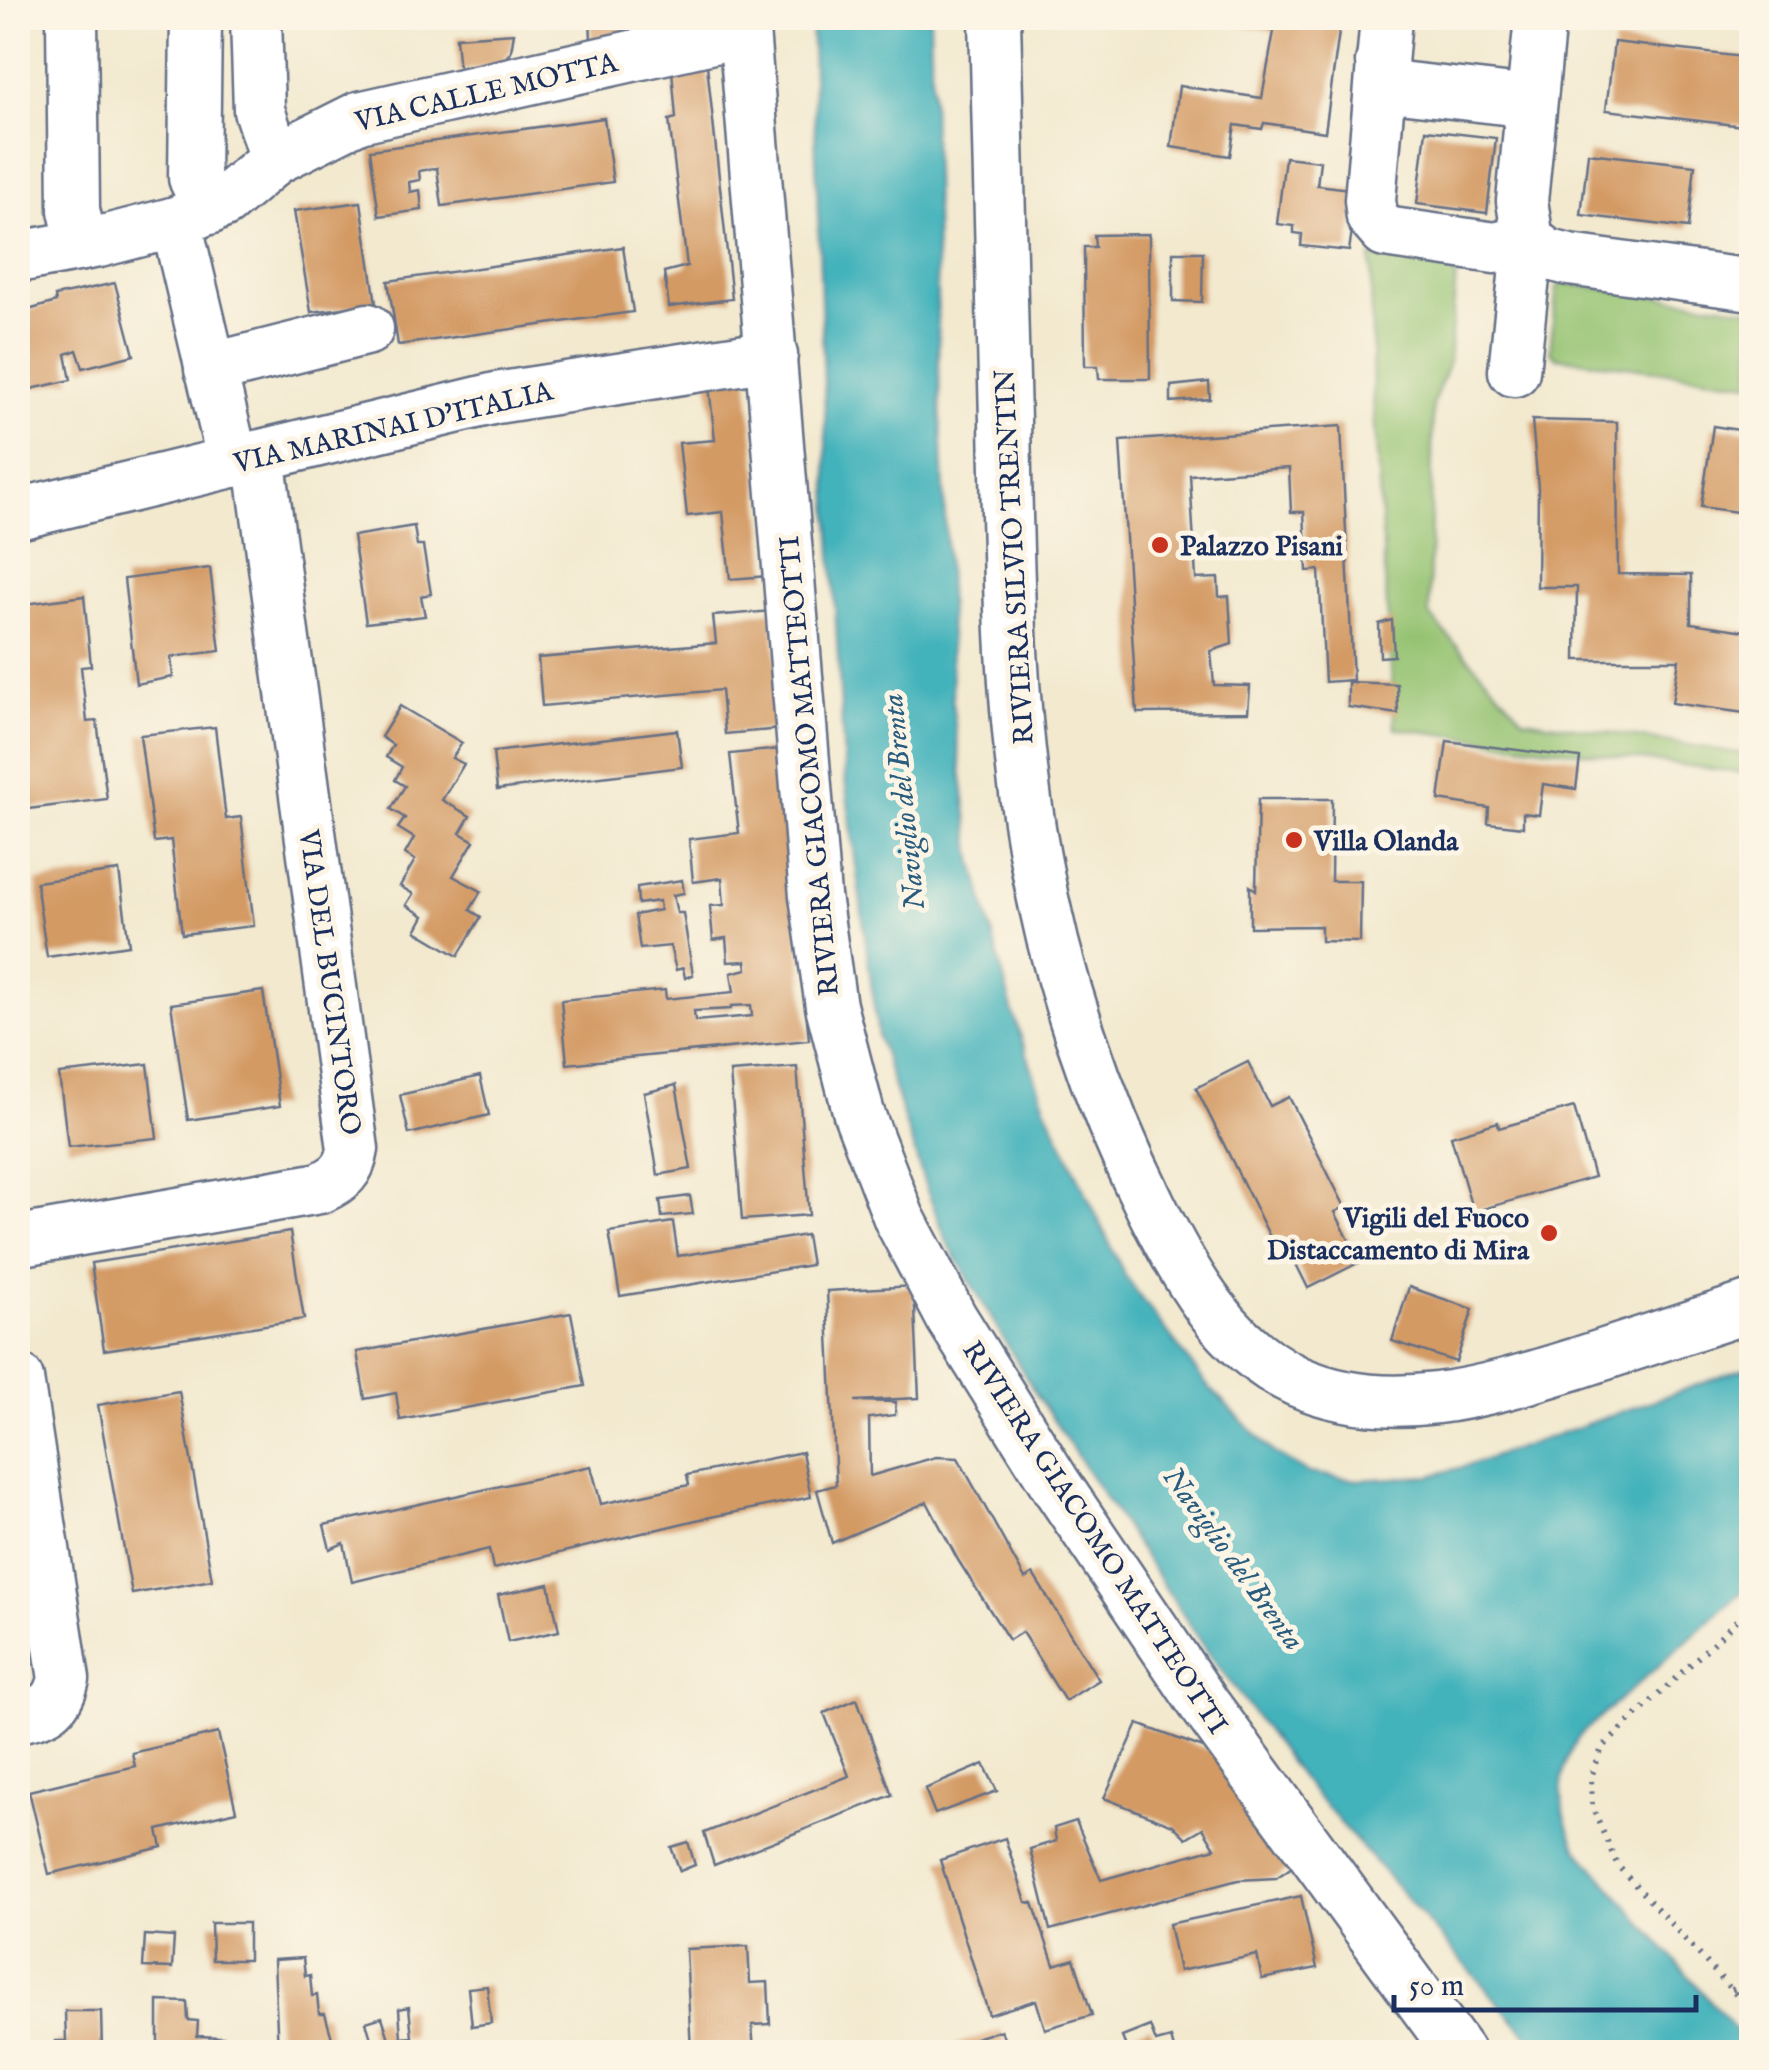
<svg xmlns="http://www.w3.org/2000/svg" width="1769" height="2070" font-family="'IM FELL English',serif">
<rect width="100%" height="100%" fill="#fcf5e5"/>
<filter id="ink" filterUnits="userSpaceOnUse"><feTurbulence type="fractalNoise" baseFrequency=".01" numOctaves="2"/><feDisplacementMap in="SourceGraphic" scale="20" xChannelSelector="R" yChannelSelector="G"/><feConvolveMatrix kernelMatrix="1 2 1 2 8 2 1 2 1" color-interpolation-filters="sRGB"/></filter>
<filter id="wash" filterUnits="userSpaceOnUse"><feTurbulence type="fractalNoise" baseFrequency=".0048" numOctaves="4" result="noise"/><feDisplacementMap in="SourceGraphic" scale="40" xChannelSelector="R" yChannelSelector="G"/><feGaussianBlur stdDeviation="2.25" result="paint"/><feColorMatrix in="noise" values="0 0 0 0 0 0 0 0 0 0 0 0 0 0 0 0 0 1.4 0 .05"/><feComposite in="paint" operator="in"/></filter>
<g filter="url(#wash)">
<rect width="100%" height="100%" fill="#f2e9cf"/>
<g fill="#95c372" stroke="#587968" stroke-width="2.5">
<polygon points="1371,256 1449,267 1456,276 1449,362 1433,403 1429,615 1524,719 1751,755 1751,774 1395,728 1373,396"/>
<polygon points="1563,283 1751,309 1751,383 1557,357 1550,351 1557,287"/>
</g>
<path fill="#42b2bb" stroke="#2e708c" stroke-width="2.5" d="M811,18H930L939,373L953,709L973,859L1013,1014L1045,1106L1125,1276L1206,1384L1274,1453L1309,1473L1357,1480L1430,1476L1470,1465L1751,1366V1584L1582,1733C1554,1769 1558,1808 1576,1847L1751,2048V2052H1542L1301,1778L1210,1655L1034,1391L947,1242L925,1185L878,1037L845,779L827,468Z"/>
<g id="blocks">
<g fill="#d39a64" fill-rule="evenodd">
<polygon points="590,18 688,18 688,37 591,40"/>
<polygon points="1192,18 1341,18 1325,132 1264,123 1262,129 1235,125 1230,156 1171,147 1179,86 1262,98 1274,31"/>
<polygon points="514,33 511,51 502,63 459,72 456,37"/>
<polygon points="1614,42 1752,58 1752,127 1606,110"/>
<polygon points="707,65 732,299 669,307 664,272 687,266 669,120 676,118 672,70"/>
<polygon points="604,118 613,182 442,206 437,168 419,171 420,180 409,182 410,192 420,190 422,210 379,216 370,150"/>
<polygon points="1426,130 1496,138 1487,213 1417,204"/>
<polygon points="1588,153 1695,165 1688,228 1581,215"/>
<polygon points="1285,157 1320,161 1317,185 1358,190 1349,251 1301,246 1302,234 1294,233 1294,226 1277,224"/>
<polygon points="361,202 376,304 311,312 294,211"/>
<polygon points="1149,234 1150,379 1099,379 1098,366 1085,366 1084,247 1095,247 1094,235"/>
<polygon points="623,247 633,312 398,345 388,281"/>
<polygon points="1173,252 1203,252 1202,302 1173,301"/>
<polygon points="115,283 134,355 83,368 77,350 66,354 71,380 18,392 18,313 56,302 55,296"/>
<polygon points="747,373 768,576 730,579 723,512 687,516 679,443 715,440 708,377"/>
<polygon points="1209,382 1210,399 1171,402 1171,386"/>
<polygon points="1532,420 1617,422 1618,574 1691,575 1691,623 1752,632 1752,714 1672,703 1679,660 1576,660 1577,587 1537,587 1538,488"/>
<polygon points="1341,426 1353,680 1325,682 1319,570 1307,571 1304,512 1291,512 1289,468 1190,475 1196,579 1218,578 1219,597 1229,596 1232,644 1211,651 1214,685 1250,686 1248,712 1137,713 1120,441"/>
<polygon points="1713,426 1752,432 1752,514 1701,507"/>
<polygon points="414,526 417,546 423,546 431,594 421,596 425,616 366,623 353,536"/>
<polygon points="210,568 220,651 171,657 173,677 136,684 124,579"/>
<polygon points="84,596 91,666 81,667 87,722 97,721 107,799 28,809 18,727 18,605"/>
<polygon points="772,611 782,729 725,734 721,690 542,706 538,658 716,643 713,616"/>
<polygon points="1392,620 1394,656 1380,657 1379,624"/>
<polygon points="1348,682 1397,684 1398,714 1348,707"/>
<polygon points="400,706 462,743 452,758 464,764 442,800 470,816 460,833 474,841 453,876 481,891 470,910 481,917 458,956 416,931 424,916 406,905 413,894 400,886 415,860 405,854 414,838 398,828 405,818 391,809 405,786 395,780 402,767 386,757 393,745 381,737"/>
<polygon points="215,727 226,819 241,817 254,926 182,934 171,840 154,842 140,735"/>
<polygon points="677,730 682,767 497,790 493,752"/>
<polygon points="1447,741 1580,758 1576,789 1543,784 1539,815 1523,813 1523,827 1488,823 1489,808 1439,800"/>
<path d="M780,749L809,1040L567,1064L561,1000L665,990L666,999L734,992L731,973L747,969L746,961L728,962L726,938L713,940L710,906L724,905L722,878L693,882L689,839L739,833L730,754ZM751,1005L752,1016L695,1021L694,1011L731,1009V1006Z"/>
<polygon points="1258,799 1332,799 1331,881 1361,881 1360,942 1321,941 1321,926 1250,927 1250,886 1256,890"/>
<polygon points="119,871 129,945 47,957 36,882"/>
<polygon points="682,880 684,893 673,895 677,913 683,913 693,975 685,978 683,968 676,970 670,946 640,949 635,915 660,910 659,901 638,904 637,887"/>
<polygon points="263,991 280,1106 188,1120 171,1004"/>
<polygon points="1248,1062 1270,1106 1289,1097 1345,1207 1335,1212 1360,1262 1308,1288 1283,1238 1273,1243 1196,1088"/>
<polygon points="148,1064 157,1138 68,1147 59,1074"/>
<polygon points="797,1067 809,1215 742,1220 730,1072"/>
<polygon points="480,1076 489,1115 409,1134 400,1095"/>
<polygon points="676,1085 691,1169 658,1175 644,1093"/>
<polygon points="1574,1107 1594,1177 1473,1212 1451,1136 1498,1122 1499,1128"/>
<polygon points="690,1196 693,1214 662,1217 660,1200"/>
<polygon points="673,1222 678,1256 806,1235 811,1265 620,1296 609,1232"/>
<polygon points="290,1232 304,1319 104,1350 91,1263"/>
<polygon points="914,1286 919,1398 855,1401 896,1402 895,1415 869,1418 870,1476 936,1457 958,1458 1025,1579 1033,1574 1099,1680 1065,1701 1022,1632 1009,1640 958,1560 927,1502 832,1543 817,1490 836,1485 827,1291"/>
<polygon points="1409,1287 1473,1309 1456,1362 1392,1341"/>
<polygon points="571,1313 585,1386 400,1420 396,1393 365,1399 357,1352"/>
<polygon points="179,1391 212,1580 132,1594 98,1405"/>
<polygon points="802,1452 811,1497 696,1520 493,1569 489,1549 352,1582 344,1543 330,1549 324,1525 591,1466 601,1504 689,1485 687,1475"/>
<polygon points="549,1584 559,1631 508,1642 498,1595"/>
<polygon points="857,1699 892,1795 714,1865 704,1833 849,1776 824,1713"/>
<polygon points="1138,1724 1228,1757 1295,1865 1276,1878 1238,1880 1050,1930 1030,1849 1056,1841 1054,1828 1076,1821 1101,1880 1215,1848 1203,1828 1186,1838 1173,1825 1104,1798"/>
<polygon points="218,1733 236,1811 158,1830 162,1847 49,1874 29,1791 135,1766 132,1753"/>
<polygon points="984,1764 997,1791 935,1814 925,1789"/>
<polygon points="1005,1838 1026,1902 1033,1903 1054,1965 1074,1959 1092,2015 1045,2029 1036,2000 989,2015 940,1860"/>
<polygon points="688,1842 695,1865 680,1871 671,1847"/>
<polygon points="1301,1896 1317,1968 1262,1979 1257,1955 1179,1971 1169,1924"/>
<polygon points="211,1923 248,1923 248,1960 212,1960"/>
<polygon points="145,1935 174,1937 172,1968 143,1967"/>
<polygon points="748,1946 750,1983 768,1982 770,2024 752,2025 754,2052 691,2052 686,1949"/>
<polygon points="303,1958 305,1976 310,1975 312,1996 317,1995 319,2014 325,2014 336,2052 278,2052 274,1960"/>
<polygon points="487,1986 491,2023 472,2026 468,1988"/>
<polygon points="158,2001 187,2002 188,2020 198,2021 197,2036 245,2038 246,2052 158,2052"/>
<polygon points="409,2007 412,2037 401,2038 399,2009"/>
<polygon points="65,2011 101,2011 102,2052 55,2052 55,2041 66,2041"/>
<polygon points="382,2017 393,2051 375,2052 366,2022"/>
<polygon points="1150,2026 1156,2042 1171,2038 1175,2052 1128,2052 1122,2037"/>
<polygon points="1001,2030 1009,2052 958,2052 956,2044"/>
<polygon points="499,2046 499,2052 454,2052 454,2050"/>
</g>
</g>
</g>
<g filter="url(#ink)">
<use href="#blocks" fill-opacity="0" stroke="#667086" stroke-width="2.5"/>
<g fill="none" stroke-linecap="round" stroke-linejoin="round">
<defs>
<g id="minor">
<polyline points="72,18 74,210 82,245"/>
<polyline points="196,18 194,178 209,209"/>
<polyline points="256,18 259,110 275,159"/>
<polyline points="743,18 815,896 831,1006 859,1114 899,1218 951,1317 1056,1485 1204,1704 1459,2052"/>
<path d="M995,18C998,152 1002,287 1005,421C1008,565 1009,710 1034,852C1055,974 1096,1097 1151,1207C1184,1274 1226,1349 1297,1381C1390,1422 1487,1391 1578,1363C1636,1344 1694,1325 1752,1306"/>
<polyline points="1386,18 1370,200 1372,217 1385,232 1495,248 1528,240"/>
<polyline points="1381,62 1387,80 1399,87 1531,102"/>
<polyline points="176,222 233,462"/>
<polyline points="1528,240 1546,254 1569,260 1752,285"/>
<polyline points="18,257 99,242 176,222 224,202 275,159 359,117 744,31"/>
<polyline points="210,369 368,329"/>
<polyline points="1514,371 1528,240 1522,201 1540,18"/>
<polyline points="18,514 496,398 772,355"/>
<path d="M18,1241L320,1188C340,1179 350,1170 353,1149L259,456"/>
<path d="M18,1379L64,1679C57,1708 45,1711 18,1717"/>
</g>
</defs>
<use href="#minor" stroke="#667086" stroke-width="55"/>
<g stroke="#667086" stroke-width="6" stroke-dasharray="2.5 8" stroke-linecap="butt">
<polyline points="1752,1606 1602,1748 1591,1777 1592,1807 1618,1866 1752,2012"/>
<polyline points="1732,1990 1752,1979"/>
</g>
<use href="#minor" stroke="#fff" stroke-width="50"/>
</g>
</g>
<g fill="#c8321e" stroke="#fcf5e5" stroke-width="4">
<circle cx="1160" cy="545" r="10"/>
<circle cx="1294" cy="840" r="10"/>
<circle cx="1549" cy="1233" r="10"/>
</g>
<g text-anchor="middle" stroke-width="10" stroke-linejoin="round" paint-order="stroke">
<g font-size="28" fill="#1b2f5e" stroke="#fcf5e5">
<text transform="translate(486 91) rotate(-13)" y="10">VIA CALLE MOTTA</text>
<text transform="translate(393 426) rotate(-13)" y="10">VIA MARINAI D'ITALIA</text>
<text transform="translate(1013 557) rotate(-93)" y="10">RIVIERA SILVIO TRENTIN</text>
<text transform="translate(808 766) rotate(-95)" y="10">RIVIERA GIACOMO MATTEOTTI</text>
<text transform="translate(331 982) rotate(82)" y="10">VIA DEL BUCINTORO</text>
<text transform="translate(1096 1537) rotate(57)" y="10">RIVIERA GIACOMO MATTEOTTI</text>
</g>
<g font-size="28" font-weight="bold" fill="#1b2f5e" stroke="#fcf5e5" text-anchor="start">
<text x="1180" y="555">Palazzo Pisani</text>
<text x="1314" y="850">Villa Olanda</text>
<text x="1529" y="1227" text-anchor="end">Vigili del Fuoco<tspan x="1529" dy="32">Distaccamento di Mira</tspan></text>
</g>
<g font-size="30" font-style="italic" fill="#295d7f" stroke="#fcf5e5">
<text transform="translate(903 802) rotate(-96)" y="10">Naviglio del Brenta</text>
<text transform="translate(1234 1558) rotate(54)" y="10">Naviglio del Brenta</text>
</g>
</g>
<rect width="1769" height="2070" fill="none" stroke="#fcf5e5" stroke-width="60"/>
<path d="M1394 1995v15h302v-15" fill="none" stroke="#1b2f5e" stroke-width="5"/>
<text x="1409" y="1995" font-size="30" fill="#1b2f5e" stroke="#fcf5e5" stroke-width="8" paint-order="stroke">50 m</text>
</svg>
